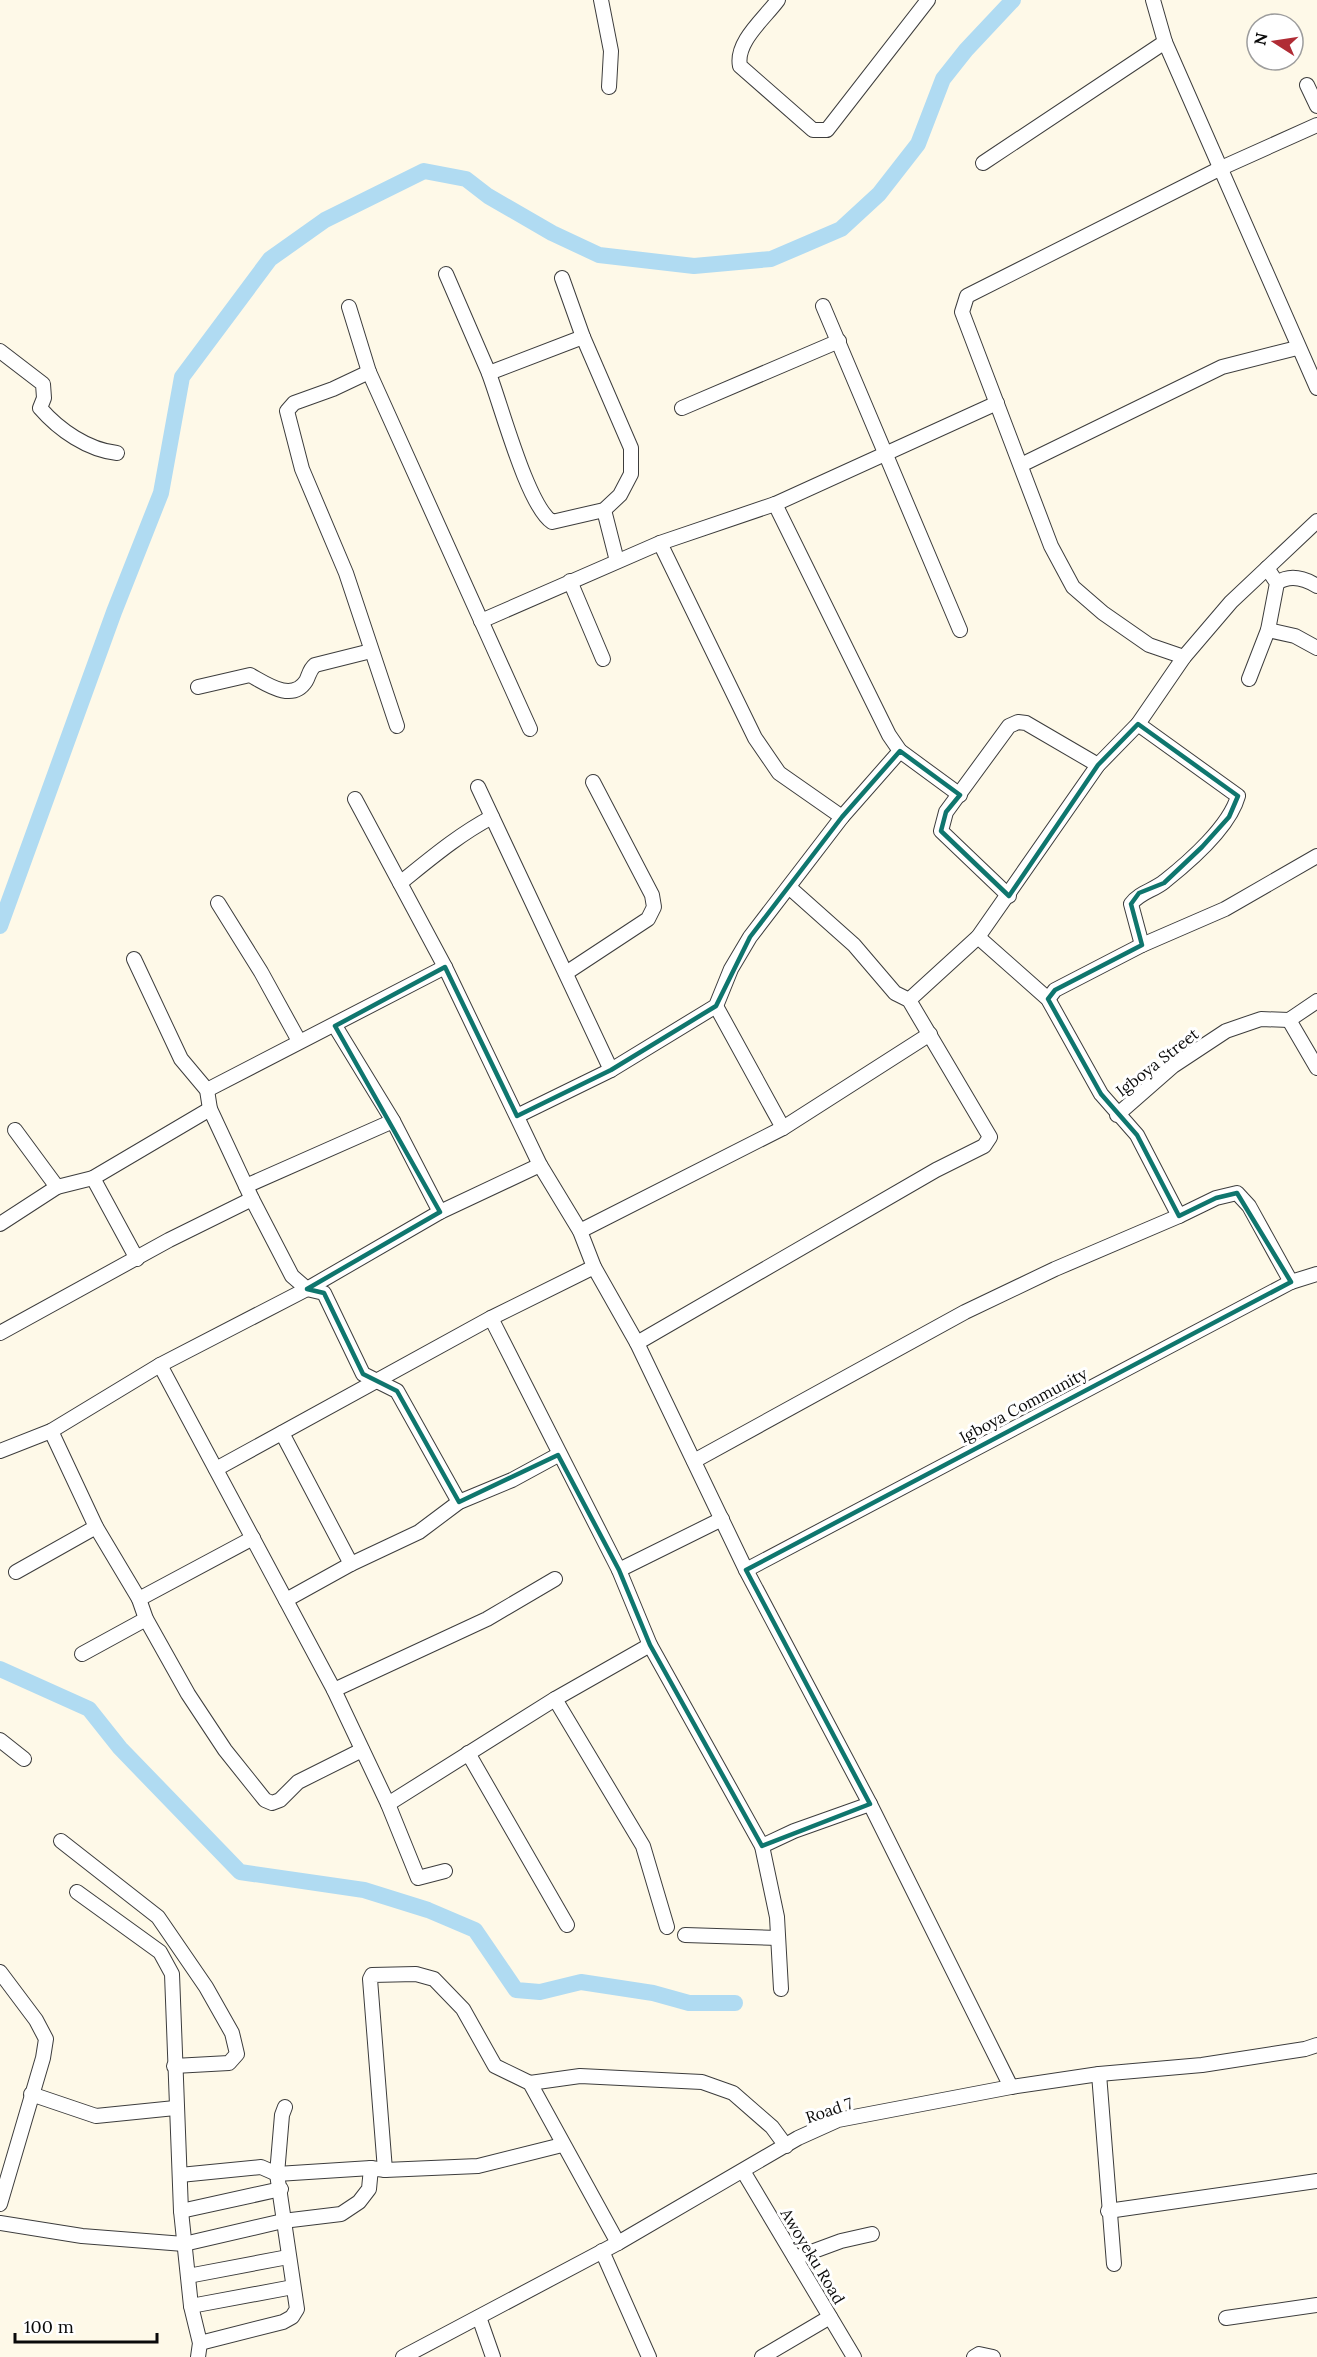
<svg xmlns="http://www.w3.org/2000/svg" width="1317" height="2357" font-family="Lora,serif">
<rect width="100%" height="100%" fill="#fef9e8"/>
<g fill="none" stroke-linecap="round" stroke-linejoin="round">
<g stroke="#b0dbf2" stroke-width="16">
<polyline points="0,926 114,612 161,493 182,377 270,259 325,220 424,171 466,179 488,196 552,233 599,255 694,266 771,259 841,229 879,194 918,144 943,79 966,50 1013,0"/>
<polyline points="0,1669 89,1709 120,1748 240,1872 364,1890 428,1910 475,1930 516,1990 540,1992 581,1982 653,1993 689,2003 735,2003"/>
</g>
<defs>
<g id="minor">
<polyline points="601,0 611,51 609,87"/>
<path d="M778,0C765,18 735,42 740,66L813,130H827L928,0"/>
<polyline points="1153,0 1165,42 1317,388"/>
<polyline points="1307,85 1317,106"/>
<polyline points="983,163 1165,42"/>
<path d="M446,274C460,306 474,339 488,371C501,404 527,505 552,522L604,510L620,495L631,474V448L583,337L562,278"/>
<polyline points="823,306 960,630"/>
<polyline points="349,307 369,372 530,729"/>
<path d="M0,351L43,384L44,398L40,408C59,430 88,450 117,453"/>
<polyline points="369,372 333,389 294,403 287,411 302,469 346,573 397,726"/>
<polyline points="489,373 583,337"/>
<polyline points="682,408 839,341"/>
<polyline points="1021,465 1222,367 1297,348"/>
<polyline points="775,504 889,735 900,751 960,795"/>
<polyline points="604,510 617,561"/>
<polyline points="660,543 755,738 779,773 842,817"/>
<polyline points="570,581 603,659"/>
<path d="M1277,583C1290,574 1304,578 1317,586"/>
<polyline points="481,621 660,543 775,504 997,403"/>
<polyline points="1268,630 1295,636 1317,648"/>
<polyline points="1184,657 1149,645 1103,613 1073,587 1051,546 962,312 967,296 1219,169 1317,125"/>
<polyline points="1249,679 1268,630 1277,583 1267,568"/>
<path d="M198,687L250,675C265,683 292,703 306,681C309,676 309,670 315,665L371,651"/>
<path d="M1138,724L1238,796C1230,826 1189,862 1165,881C1153,891 1140,892 1131,904L1142,945"/>
<polyline points="478,787 611,1070"/>
<polyline points="355,799 445,967 540,1165 580,1231 594,1267 637,1343 746,1570 870,1804 1011,2087"/>
<path d="M400,883C430,859 458,835 492,817"/>
<polyline points="1009,896 941,831 946,812 1009,726 1018,722 1026,723 1098,765"/>
<polyline points="218,903 261,972 299,1041"/>
<polyline points="134,959 181,1059 207,1090 210,1109 252,1199 292,1276 307,1289 324,1293 363,1374 397,1391 459,1502"/>
<polyline points="566,973 648,919 654,907 652,895 593,782"/>
<polyline points="1048,999 1055,990 1142,945 1225,909 1317,856"/>
<polyline points="909,1000 978,937 1098,765 1138,724 1184,657 1231,602 1317,521"/>
<polyline points="716,1006 783,1128"/>
<polyline points="1289,1020 1317,1068"/>
<polyline points="335,1026 393,1121 440,1212"/>
<polyline points="207,1090 445,967"/>
<polyline points="1117,1115 1173,1066 1226,1031 1261,1019 1289,1020 1317,1001"/>
<polyline points="517,1116 611,1070 716,1006 731,969 750,937 842,817 900,751"/>
<polyline points="15,1130 57,1187"/>
<polyline points="93,1178 137,1259"/>
<polyline points="246,1186 393,1121"/>
<polyline points="1179,1216 1216,1198 1237,1193 1249,1206 1291,1282"/>
<polyline points="0,1224 57,1187 93,1178 210,1109"/>
<polyline points="580,1231 783,1128 930,1034"/>
<polyline points="491,1318 619,1570 650,1645 762,1846 777,1917 781,1989"/>
<polyline points="0,1333 169,1240 252,1199"/>
<polyline points="637,1343 936,1170 984,1146 990,1137 909,1000 895,993 854,945 790,888"/>
<polyline points="160,1365 334,1690 388,1804 418,1878 445,1871"/>
<polyline points="51,1431 96,1527 139,1599 146,1619 188,1694 225,1750 265,1800 272,1803 280,1800 298,1782 362,1750"/>
<polyline points="282,1433 351,1564"/>
<polyline points="0,1451 51,1431 160,1365 307,1289 440,1212 540,1165"/>
<polyline points="694,1461 965,1312 1055,1269 1179,1216 1137,1135 1101,1094 1048,999 978,937"/>
<polyline points="216,1469 491,1318 594,1267"/>
<polyline points="619,1570 722,1519"/>
<polyline points="746,1570 1291,1282 1317,1274"/>
<polyline points="16,1572 96,1527"/>
<polyline points="139,1599 253,1538"/>
<polyline points="286,1600 351,1564 419,1532 459,1502 512,1480 558,1455"/>
<polyline points="82,1654 146,1619"/>
<polyline points="334,1690 487,1619 555,1579"/>
<polyline points="555,1699 643,1846 667,1927"/>
<polyline points="0,1740 24,1759"/>
<polyline points="468,1753 567,1925"/>
<polyline points="388,1804 555,1699 650,1645"/>
<polyline points="61,1841 158,1917 206,1987 232,2033 237,2054 229,2063 174,2066"/>
<polyline points="762,1846 794,1831 870,1804"/>
<polyline points="77,1892 160,1952 172,1974 181,2211 191,2306 200,2343 198,2357"/>
<polyline points="685,1935 778,1938"/>
<polyline points="0,1972 36,2020 46,2039 43,2058 0,2204"/>
<polyline points="1099,2074 1114,2264"/>
<polyline points="530,2083 580,2076 702,2082 733,2093 772,2127 786,2146"/>
<polyline points="31,2094 96,2116 175,2108"/>
<polyline points="385,2170 370,1979 372,1975 416,1974 434,1979 463,2009 495,2066 530,2083 618,2243"/>
<polyline points="743,2171 854,2357"/>
<polyline points="180,2175 261,2167 277,2174 371,2168"/>
<polyline points="181,2211 281,2189"/>
<polyline points="1108,2211 1317,2181"/>
<polyline points="0,2223 82,2236 184,2244 283,2221 341,2214 359,2202 369,2189 371,2168 385,2170 478,2166 562,2145"/>
<polyline points="602,2251 649,2357"/>
<polyline points="795,2258 841,2241 872,2234"/>
<polyline points="188,2276 288,2257"/>
<polyline points="191,2306 293,2287"/>
<polyline points="479,2317 493,2357"/>
<polyline points="1226,2318 1317,2305"/>
<polyline points="200,2343 283,2322 292,2317 297,2309 277,2174 282,2115 285,2107"/>
<polyline points="403,2357 618,2243 798,2138 838,2120 1011,2087 1099,2074 1202,2065 1305,2049 1317,2045"/>
<polyline points="762,2357 830,2317"/>
<polyline points="974,2357 979,2354 993,2357"/>
</g>
</defs>
<use href="#minor" stroke="#3d3d3d" stroke-width="16"/>
<use href="#minor" stroke="#fff" stroke-width="14"/>
</g>
<path fill="none" stroke="#0f766e" stroke-width="4.5" stroke-linejoin="round" d="M1138,724L1238,796L1229,817L1202,847L1164,883L1139,893L1131,904L1142,945L1055,990L1048,999L1101,1094L1137,1135L1179,1216L1216,1198L1237,1193L1291,1282L746,1570L870,1804L762,1846L650,1645L619,1570L558,1455L459,1502L397,1391L363,1374L324,1293L307,1289L440,1212L335,1026L445,967L517,1116L611,1070L716,1006L750,937L842,817L900,751L960,795L946,812L941,831L1009,896L1098,765Z"/>
<g text-anchor="middle" stroke-width="6" stroke-linejoin="round" paint-order="stroke">
<g font-size="16" fill="#0a0a0a" stroke="#fff">
<text transform="translate(1157 1062) rotate(-38)" y="6">Igboya Street</text>
<text transform="translate(1023 1405) rotate(-28)" y="6">Igboya Community</text>
<text transform="translate(829 2110) rotate(-19)" y="6">Road 7</text>
<text transform="translate(813 2256) rotate(59)" y="6">Awoyeku Road</text>
</g>
</g>
<g transform="translate(1275 42) rotate(282)"><circle r="28" fill="#ffffff" stroke="#9d9d9d" stroke-width="1.5"/>
<path d="M0-4.5L10 22L0 15L-10 22Z" fill="#b02c35"/>
<text y="-9" font-size="16" font-weight="bold" text-anchor="middle" fill="#0a0a0a">N</text>
</g>
<path d="M15 2333v9h142v-9" fill="none" stroke="#0a0a0a" stroke-width="3"/>
<text x="24" y="2333" font-size="18" fill="#0a0a0a" stroke="#ffffff" stroke-width="4.5" paint-order="stroke">100 m</text>
</svg>
